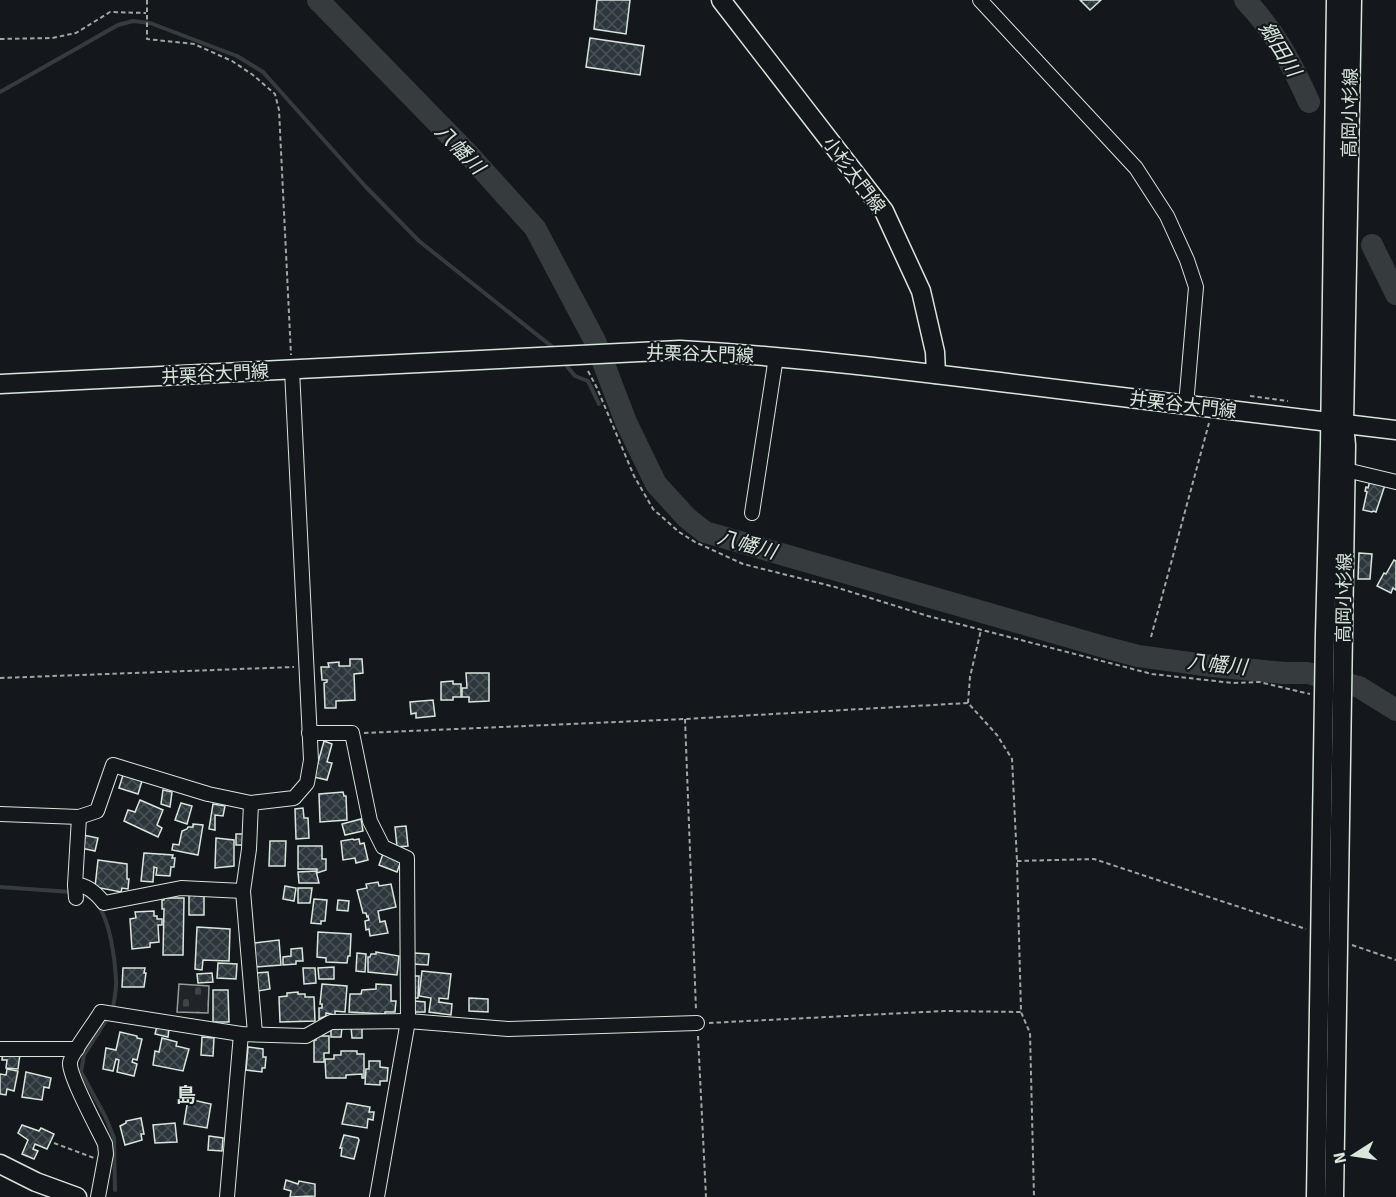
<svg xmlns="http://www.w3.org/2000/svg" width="1396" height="1197" font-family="Signika,'Noto Sans JP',sans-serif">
<defs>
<pattern id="cemetery-stones" width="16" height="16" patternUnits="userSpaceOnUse" patternTransform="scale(1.5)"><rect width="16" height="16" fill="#202428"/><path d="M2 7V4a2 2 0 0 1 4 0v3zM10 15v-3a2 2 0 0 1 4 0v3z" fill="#404447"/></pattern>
<pattern id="building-cross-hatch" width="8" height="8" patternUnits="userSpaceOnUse" patternTransform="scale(1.5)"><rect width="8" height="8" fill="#2c363c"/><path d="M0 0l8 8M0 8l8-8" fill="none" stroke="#4a5358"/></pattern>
</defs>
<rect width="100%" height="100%" fill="#14181c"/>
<polygon fill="url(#cemetery-stones)" stroke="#939e99" stroke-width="1.5" points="179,984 209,986 208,1013 177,1012"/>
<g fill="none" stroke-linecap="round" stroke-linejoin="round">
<g stroke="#363b3e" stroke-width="4">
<polyline points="0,92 118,25 133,21 150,23 237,56 263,72 365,186 419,241 555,349"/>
<polyline points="562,360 575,376 588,381 599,404"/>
<polyline points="0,887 71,892"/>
<polyline points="81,893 92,899"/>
<path d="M97,904C110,920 115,959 116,979C117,989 114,999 113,1008"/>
<polyline points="107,1019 84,1055 81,1072 106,1118 114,1138 115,1190"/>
</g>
<g stroke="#363b3e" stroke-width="22">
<polyline points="318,0 470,156 535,228 595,341 626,422 656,484 687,518 705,532 1104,647 1138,656 1212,666 1284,673 1308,673 1359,687 1396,710"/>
<path d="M1245,0C1274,30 1292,64 1309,102"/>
<polyline points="1372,245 1396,294"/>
</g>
</g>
<g fill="url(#building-cross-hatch)" stroke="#d8e6dc" stroke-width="1.5">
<polygon points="597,0 630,0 626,34 594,29"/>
<polygon points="1080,0 1101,0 1090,10"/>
<polygon points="590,38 644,46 640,75 586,67"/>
<polygon points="1370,481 1385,485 1376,512 1373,511 1372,512 1363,510 1367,492 1365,491 1366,487 1368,488"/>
<polygon points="1359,553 1372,554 1370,579 1358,579"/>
<polygon points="1394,560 1396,561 1396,590 1393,588 1391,593 1377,586 1384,573 1386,574"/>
<polygon points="350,659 362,659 363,673 354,674 355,700 336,701 336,708 325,708 324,683 327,682 327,680 322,680 321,667 329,667 328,663 339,662 339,666 350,666"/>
<polygon points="466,673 489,673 489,701 469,702 469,697 462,697 462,688 467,688"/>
<polygon points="453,681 453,684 461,684 461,697 453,697 453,700 441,700 441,682"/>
<polygon points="433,700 435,716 416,718 416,713 411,714 410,702"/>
<polygon points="324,741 332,744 327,762 332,763 327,780 314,777"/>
<polygon points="123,775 142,781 138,794 119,788"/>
<polygon points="163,790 172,792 170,807 161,804"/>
<polygon points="343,792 344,796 346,796 347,820 320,822 319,794"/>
<polygon points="140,800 163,810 157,825 162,828 158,837 124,821 128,810 135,812"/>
<polygon points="181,803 192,806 187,824 175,820"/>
<polygon points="213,804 225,806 223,816 215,815 215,830 209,829"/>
<polygon points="303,808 304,818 308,818 309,838 296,839 295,809"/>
<polygon points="361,819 363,831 345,835 342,824"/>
<polygon points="193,824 203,825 198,855 172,850 173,844 179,845 182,831 187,829 188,827 193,827"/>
<polygon points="406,826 408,846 397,847 395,827"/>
<rect x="236" y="834" width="9" height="11"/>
<polygon points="83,835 98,838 95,851 81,848"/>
<polygon points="216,838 234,840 234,866 215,868"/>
<polygon points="353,839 354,840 359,839 360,844 364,843 368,860 356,863 355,858 343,860 341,841"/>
<polygon points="270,841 286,841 285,866 269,866"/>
<polygon points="298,846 322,846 322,859 326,859 326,870 317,873 317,869 298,869"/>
<polygon points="144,853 173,855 172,858 175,858 174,867 171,867 170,876 156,875 157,868 154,867 153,882 141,881"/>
<polygon points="383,854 401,861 397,872 379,865"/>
<polygon points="98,860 127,864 127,879 129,879 128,889 122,888 121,892 95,887"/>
<polygon points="316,871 319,883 299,883 298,872"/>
<polygon points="378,882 379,886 391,884 396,907 378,911 380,922 385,921 388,933 370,936 369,929 366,930 365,921 369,920 368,916 367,917 366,913 363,913 357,890 367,888 366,884"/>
<polygon points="285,886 296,888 294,901 283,899"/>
<polygon points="298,888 312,888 310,903 298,903"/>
<rect x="189" y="894" width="15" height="21"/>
<polygon points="164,898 184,898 183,955 163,955 164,909 162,909 162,900 164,900"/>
<polygon points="314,899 327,900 325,921 321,921 321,924 311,923"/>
<polygon points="338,900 349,901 348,911 337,910"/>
<polygon points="154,911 154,916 157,916 157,919 162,919 162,925 158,925 159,942 150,943 150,947 132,949 130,919 136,918 135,912"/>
<polygon points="197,927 230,929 229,961 203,960 202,970 195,969"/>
<polygon points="318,932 351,934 350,956 348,956 347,963 326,962 326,958 317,957"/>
<polygon points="279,940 281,965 256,967 253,943"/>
<polygon points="302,948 303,961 296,961 296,964 283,965 283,957 291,956 291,949"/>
<polygon points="376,952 399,956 397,975 368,972 368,957 370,957 371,954 376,954"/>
<polygon points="357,953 366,954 365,972 356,971"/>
<polygon points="414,953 429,954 428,965 413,964"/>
<polygon points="218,963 237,964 236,979 217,978"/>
<polygon points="334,967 334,979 319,979 318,968"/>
<polygon points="123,968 145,968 144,973 146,973 144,987 122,987"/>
<polygon points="303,968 315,968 316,983 304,984"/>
<polygon points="422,971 451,974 448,999 439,998 439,1002 452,1004 451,1015 429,1012 431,998 419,996"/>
<polygon points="268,972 270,989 258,991 256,973"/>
<polygon points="212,973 213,982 198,983 197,974"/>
<polygon points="413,976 419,976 418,998 412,998"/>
<polygon points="322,984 347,986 345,1012 335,1011 335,1015 326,1013 326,1016 319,1019 319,1008 322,1008 322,1004 320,1004"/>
<polygon points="376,984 391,985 391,1001 396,1001 395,1012 385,1012 385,1014 349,1012 350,994 361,994 362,990 376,989"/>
<polygon points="213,990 228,990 229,1022 213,1022"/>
<polygon points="298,992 298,994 305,994 305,997 314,997 315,1021 280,1022 279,997 287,996 287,993"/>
<polygon points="469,998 488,999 488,1012 469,1011"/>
<polygon points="414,1001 425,1002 425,1012 414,1012"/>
<polygon points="157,1026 169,1028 168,1037 155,1034"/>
<polygon points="351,1026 362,1026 362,1038 352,1038"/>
<polygon points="331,1027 342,1027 341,1037 331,1037"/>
<polygon points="120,1032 137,1036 137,1038 142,1039 137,1060 133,1059 132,1062 137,1064 134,1076 117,1072 119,1060 116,1059 113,1071 103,1069 106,1048 116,1050"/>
<polygon points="316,1036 329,1036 329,1053 324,1053 324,1062 314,1062 314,1040 316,1040"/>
<polygon points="202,1037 214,1038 213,1056 201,1055"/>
<polygon points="162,1038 177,1042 176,1046 189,1049 183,1071 153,1065 155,1051 159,1052"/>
<polygon points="248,1047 263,1049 263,1057 266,1057 265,1068 262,1068 262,1072 246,1070"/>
<polygon points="341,1051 357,1051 357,1054 364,1054 364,1078 362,1078 362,1074 346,1075 346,1078 326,1078 325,1059 334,1059 334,1055 341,1055"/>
<polygon points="3,1052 20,1054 18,1069 6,1068 7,1060 2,1060"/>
<polygon points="369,1061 380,1061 380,1067 388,1068 387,1081 380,1081 380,1085 365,1084 366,1069 369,1069"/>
<polygon points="7,1069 18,1071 14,1091 7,1089 6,1095 0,1094 0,1074 6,1075"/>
<polygon points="26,1072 51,1078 49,1088 44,1087 42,1100 22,1097"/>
<polygon points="188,1099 211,1104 207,1128 184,1124"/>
<polygon points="347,1103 370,1107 369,1112 374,1112 373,1120 368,1119 367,1128 342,1124"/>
<polygon points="141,1118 144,1134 141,1134 142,1140 125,1145 120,1126 126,1123 126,1121"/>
<polygon points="175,1123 177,1142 155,1143 153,1125"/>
<polygon points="22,1125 39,1131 41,1128 54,1134 47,1149 35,1144 33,1149 38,1151 34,1159 22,1154 28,1140 18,1133"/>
<polygon points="344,1135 358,1138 359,1140 354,1159 341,1156 342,1148 340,1148"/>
<polygon points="209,1136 223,1138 222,1151 208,1150"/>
<polygon points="286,1180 298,1184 299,1181 315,1184 315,1196 290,1197 291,1191 284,1189"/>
</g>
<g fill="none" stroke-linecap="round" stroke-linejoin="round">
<defs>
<g id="minor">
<polyline points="980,0 1136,168 1167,216 1187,260 1196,287 1186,405"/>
<polyline points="1346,470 1396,482"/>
<polyline points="752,513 776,357"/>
<polyline points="309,733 352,733 370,821 383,847 407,858 408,1021 377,1197"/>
<polyline points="251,803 249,849 243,891 255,1033"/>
<polyline points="0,814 79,817 97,811 113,765 208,794 251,803 294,798 307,783 311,760 292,370"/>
<polyline points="75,885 79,817"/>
<path d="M76,898L75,885C87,884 97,894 104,903L181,888L243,891"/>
<polyline points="0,1049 77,1049"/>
<path d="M98,1197L106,1154L105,1144C98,1129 69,1076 70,1063C70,1055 96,1021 101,1012L241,1034L306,1036L331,1022L408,1021L508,1029L697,1023"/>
<polyline points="227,1197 241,1034"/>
</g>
<g id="major">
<polyline points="721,0 884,211 921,291 935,352 936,374"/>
<path d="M0,384L680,350C787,356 894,369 1000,382C1132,398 1264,415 1396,430"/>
<polyline points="0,1164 36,1182 77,1197"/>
<polyline points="1316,1197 1325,634 1330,445 1336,0"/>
<polyline points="1334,1197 1346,445 1344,424 1352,0"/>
</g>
</defs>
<use href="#minor" stroke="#d8e6dc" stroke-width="16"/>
<use href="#major" stroke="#d8e6dc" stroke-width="21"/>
<g stroke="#9da8a2" stroke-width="2" stroke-dasharray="4.5 3" stroke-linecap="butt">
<polyline points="147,0 147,39 194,44 232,61 253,75 275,94 279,110 291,355"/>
<polyline points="0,39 52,38 76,33 110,12 146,13"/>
<polyline points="588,371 597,388 634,476 653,509 679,532 695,542 743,564 835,587 928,616 1152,674 1233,683 1259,682 1310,694"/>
<polyline points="1250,396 1288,401"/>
<polyline points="1151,637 1209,423"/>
<polyline points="0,678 294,667"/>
<polyline points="968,703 970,677 981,630"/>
<polyline points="685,719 696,1010"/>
<polyline points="364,733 685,719 968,703 997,735 1012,759 1017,861 1021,1012 1030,1033 1034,1197"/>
<polyline points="1017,861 1094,859 1306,929"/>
<polyline points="1352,945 1396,960"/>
<polyline points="709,1023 944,1011 1021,1012"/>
<polyline points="698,1036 706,1197"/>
<polyline points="54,1143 94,1158"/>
</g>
<use href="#minor" stroke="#14181c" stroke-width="14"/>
<use href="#major" stroke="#14181c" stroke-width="18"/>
</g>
<g text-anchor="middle" stroke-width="4.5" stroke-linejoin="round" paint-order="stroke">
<g font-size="18" fill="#d8e6dc" stroke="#14181c">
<text transform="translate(1350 113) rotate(-89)" y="6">高岡小杉線</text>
<text transform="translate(854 175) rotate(53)" y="6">小杉大門線</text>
<text transform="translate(700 354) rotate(2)" y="6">井栗谷大門線</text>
<text transform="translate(215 374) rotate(-3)" y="6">井栗谷大門線</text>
<text transform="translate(1183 405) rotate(7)" y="6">井栗谷大門線</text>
<text transform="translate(1344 598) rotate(-89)" y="6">高岡小杉線</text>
</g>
<g font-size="20" font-style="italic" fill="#d8e6dc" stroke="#14181c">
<text transform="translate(1280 49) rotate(58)" y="7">郷田川</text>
<text transform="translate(460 149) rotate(46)" y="7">八幡川</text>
<text transform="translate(747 544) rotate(16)" y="7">八幡川</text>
<text transform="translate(1217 664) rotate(6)" y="7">八幡川</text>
</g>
<g font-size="20" font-weight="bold" fill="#d8e6dc" stroke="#14181c">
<text x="186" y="1102">島</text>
</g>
</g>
<g transform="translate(1354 1155) rotate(258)" stroke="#14181c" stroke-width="4.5" paint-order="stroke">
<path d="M0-4.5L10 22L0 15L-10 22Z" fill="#d8e6dc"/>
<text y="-9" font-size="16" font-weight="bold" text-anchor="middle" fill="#d8e6dc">N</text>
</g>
</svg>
